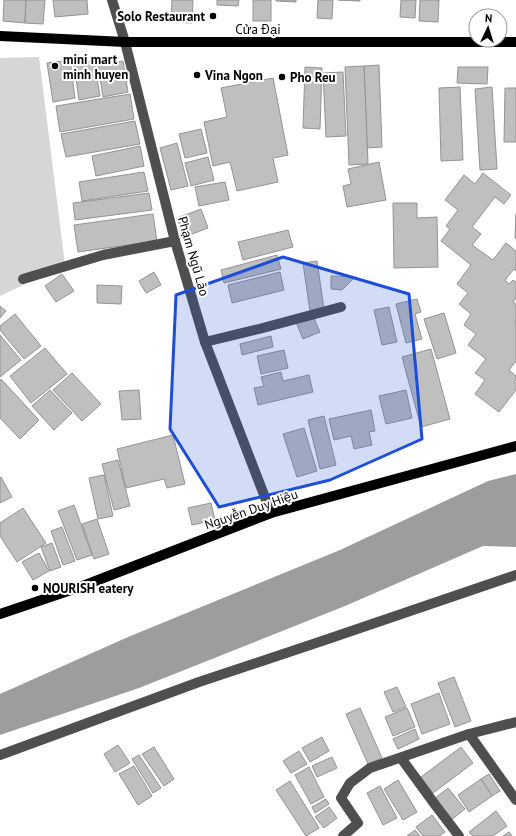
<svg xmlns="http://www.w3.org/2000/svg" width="516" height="836" font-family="'PT Sans',sans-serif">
<rect width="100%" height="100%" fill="#fff"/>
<polygon fill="#d6d6d6" points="39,57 65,265 0,296 0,58"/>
<polygon fill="#9d9d9d" points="516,474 516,547 483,546 345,606 139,688 0,735 0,694 128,637 340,550 488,481"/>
<g fill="#bfbfbf" stroke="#939393">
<polygon points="4,0 26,0 25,23 3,21"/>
<polygon points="26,0 45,0 43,24 25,23"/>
<polygon points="53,0 87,0 88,14 55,17"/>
<polygon points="172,0 193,0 192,23 171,22"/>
<polygon points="217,0 239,0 238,6 217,5"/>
<rect x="253" y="0" width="18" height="21"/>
<polygon points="276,0 296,0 296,2 276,1"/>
<polygon points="318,0 333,0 332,19 317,18"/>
<polygon points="338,0 360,0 360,1"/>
<polygon points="401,0 416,0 415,18 400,17"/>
<polygon points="420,0 439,0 438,22 419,21"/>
<polygon points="70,60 75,98 53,102 47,63"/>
<polygon points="94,61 100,96 79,100 74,64"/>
<polygon points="123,61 128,92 103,97 98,65"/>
<polygon points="379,65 382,147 367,148 364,66"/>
<polygon points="364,66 368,164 349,165 345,67"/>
<polygon points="305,67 322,68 320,129 303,128"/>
<polygon points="458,67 488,67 487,84 457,83"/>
<polygon points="343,72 346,136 326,137 323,73"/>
<polygon points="273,78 288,155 273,158 278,182 237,191 230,162 213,166 204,122 227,117 221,88"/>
<polygon points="460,87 463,160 441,161 439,88"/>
<polygon points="492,87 497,169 480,170 475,89"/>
<polygon points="505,88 516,88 516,142 504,142"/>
<polygon points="130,94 134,119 60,132 56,106"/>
<polygon points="135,121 140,144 66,157 61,134"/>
<polygon points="201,129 207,153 185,158 179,134"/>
<polygon points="177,143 188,186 171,190 160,148"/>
<polygon points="140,146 144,166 96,176 92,156"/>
<polygon points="208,157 214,180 191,186 185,163"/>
<polygon points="379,162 386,200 347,207 343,186 351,184 348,169"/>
<polygon points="144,172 148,191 82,201 79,182"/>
<polygon points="483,173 511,195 504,204 495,197 472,227 481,234 472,245 493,260 506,243 516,251 516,271 514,269 505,280 509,284 513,280 516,282 516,298 513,302 516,304 516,320 515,322 516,323 516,361 509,370 516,376 516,380 514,382 516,383 516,390 499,412 475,394 485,380 475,373 486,359 468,345 476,334 464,325 471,314 459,304 468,293 457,284 471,265 441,241 450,229 446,226 458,210 445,200 464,175 475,184"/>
<polygon points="225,182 229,200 199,206 195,187"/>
<polygon points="149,193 152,210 75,220 73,203"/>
<polygon points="393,203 417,203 417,218 437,217 438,267 394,268"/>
<polygon points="201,209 208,228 184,237 177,218"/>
<polygon points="153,214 157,241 78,252 74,225"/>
<polygon points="516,214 516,238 515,238"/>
<polygon points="288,230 293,247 243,260 238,242"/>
<polygon points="277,255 281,269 224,283 221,270"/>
<polygon points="317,261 324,309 310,311 303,263"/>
<polygon points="154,272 161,285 146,293 139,281"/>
<polygon points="280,272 284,290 232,303 228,285"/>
<polygon points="62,274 74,291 56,302 45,286"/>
<polygon points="331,276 355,277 342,290 331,289"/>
<polygon points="97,285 122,286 121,304 97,303"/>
<polygon points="417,299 421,312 415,314 422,339 406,343 396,304"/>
<polygon points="0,306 6,311 0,318"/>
<polygon points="389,307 397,342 382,345 374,310"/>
<polygon points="444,313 456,353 437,359 424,319"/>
<polygon points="15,314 41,346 24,359 0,330 0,326"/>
<polygon points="313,316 320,332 303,339 296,322"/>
<polygon points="0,335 21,360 0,377"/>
<polygon points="271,336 273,347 242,355 240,344"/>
<polygon points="45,348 67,374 31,403 10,376"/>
<polygon points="431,349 450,419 421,427 402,357"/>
<polygon points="284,350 288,368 261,374 257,356"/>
<polygon points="281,372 283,381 309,375 313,392 258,405 254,388 264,386 261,377"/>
<polygon points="72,373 101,404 82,421 53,390"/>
<polygon points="1,379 39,420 20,439 0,418 0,381"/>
<polygon points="50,390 72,413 54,430 32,406"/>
<polygon points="139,390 141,419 122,420 119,391"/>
<polygon points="406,390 412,418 386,424 379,396"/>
<polygon points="371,410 375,431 369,432 372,445 354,449 351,436 334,440 329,419"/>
<polygon points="324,416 336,465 320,469 308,420"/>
<polygon points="304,428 317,471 297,477 283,434"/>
<polygon points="173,435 185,484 167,488 164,479 126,488 117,449"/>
<polygon points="118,460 130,506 114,510 102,464"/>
<polygon points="104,475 113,516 98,519 89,478"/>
<polygon points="1,477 12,497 0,503 0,478"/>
<polygon points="211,503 215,520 192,525 188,508"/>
<polygon points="74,505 92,555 77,560 58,511"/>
<polygon points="23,508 46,543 17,562 0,536 0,523"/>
<polygon points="97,519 109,554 94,559 82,524"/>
<polygon points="62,527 75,561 63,565 51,531"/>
<polygon points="52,543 61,567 50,571 41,547"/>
<polygon points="39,553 49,571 33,580 22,562"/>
<polygon points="454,677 471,721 455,727 438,683"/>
<polygon points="397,687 406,707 393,712 384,692"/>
<polygon points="439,693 450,724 422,734 411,704"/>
<polygon points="360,708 382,758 368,764 346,714"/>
<polygon points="407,708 415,727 393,736 385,717"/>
<polygon points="415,729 419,739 398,749 393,739"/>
<polygon points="322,737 329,751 310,762 302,748"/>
<polygon points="118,745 130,763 115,772 104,754"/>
<polygon points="154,747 174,779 164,786 142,754"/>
<polygon points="461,747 473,763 433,793 421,777"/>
<polygon points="299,751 307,764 291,773 283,761"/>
<polygon points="139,755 161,788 153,793 132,759"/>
<polygon points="332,757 337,768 317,777 312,766"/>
<polygon points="134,766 152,796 138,805 119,774"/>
<polygon points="309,767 324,797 311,804 295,775"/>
<polygon points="489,774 500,791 492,796 481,779"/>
<polygon points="481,779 492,796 469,812 458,795"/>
<polygon points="398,780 417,812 403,820 384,789"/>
<polygon points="290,781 319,828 306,836 276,790"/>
<polygon points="380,786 397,818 383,825 367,793"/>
<polygon points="448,788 465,809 451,820 434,799"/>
<polygon points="326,799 329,804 315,813 312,807"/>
<polygon points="329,807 337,818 324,828 315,817"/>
<polygon points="496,811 507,826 493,836 473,836 469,832"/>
<polygon points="432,815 445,832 439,836 423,836 416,827"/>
<polygon points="415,830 420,836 407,836"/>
<polygon points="509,832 512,836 503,836"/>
</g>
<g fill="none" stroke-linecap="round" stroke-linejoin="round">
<g stroke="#4f4f4f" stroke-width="10">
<polyline points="112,0 125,42 175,241 205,342 271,513"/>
<polyline points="23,279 103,255 175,241"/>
<polyline points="205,342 259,329 341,307"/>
<polyline points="469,734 516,800"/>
<polyline points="0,755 199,682 325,640 516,575"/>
<polyline points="401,758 436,806 459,836"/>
<polyline points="343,836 358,823 341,798 350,783 370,768 469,734 516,722"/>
</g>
<g stroke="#000" stroke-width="10">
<polyline points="0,36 125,42 516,42"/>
<polyline points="0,614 80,587 271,513 516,446"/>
</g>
</g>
<path fill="#1d4ed8" fill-opacity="0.2" stroke="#1d4ed8" stroke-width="3" stroke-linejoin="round" d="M283,257L409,294L422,439L330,480L219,507L170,429L176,295Z"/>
<g fill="#000" stroke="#fff" stroke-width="1.5">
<circle cx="213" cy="16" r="4"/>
<circle cx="55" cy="66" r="4"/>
<circle cx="197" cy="75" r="4"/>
<circle cx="282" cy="77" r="4"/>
<circle cx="35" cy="588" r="4"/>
</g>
<g text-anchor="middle" stroke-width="4" stroke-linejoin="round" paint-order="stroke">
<g font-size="13" font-weight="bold" fill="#000" stroke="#fff" text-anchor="start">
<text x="205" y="21" text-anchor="end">Solo Restaurant</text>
<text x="63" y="64">mini mart<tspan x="63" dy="15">minh huyen</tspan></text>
<text x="205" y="80">Vina Ngon</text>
<text x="290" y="82">Pho Reu</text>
<text x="43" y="593">NOURISH eatery</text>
</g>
<g font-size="13" fill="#000" stroke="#fff">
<text x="258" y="34">Cửa Đại</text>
<text transform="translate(194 256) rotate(74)" y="5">Phạm Ngũ Lão</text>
<text transform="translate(251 509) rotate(-19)" y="5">Nguyễn Duy Hiệu</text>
</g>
</g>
<g transform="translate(488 28) rotate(4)"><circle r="19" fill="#ffffff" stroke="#999999"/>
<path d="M0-3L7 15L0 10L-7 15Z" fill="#000000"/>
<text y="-6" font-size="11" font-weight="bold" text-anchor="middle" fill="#000000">N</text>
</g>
</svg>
